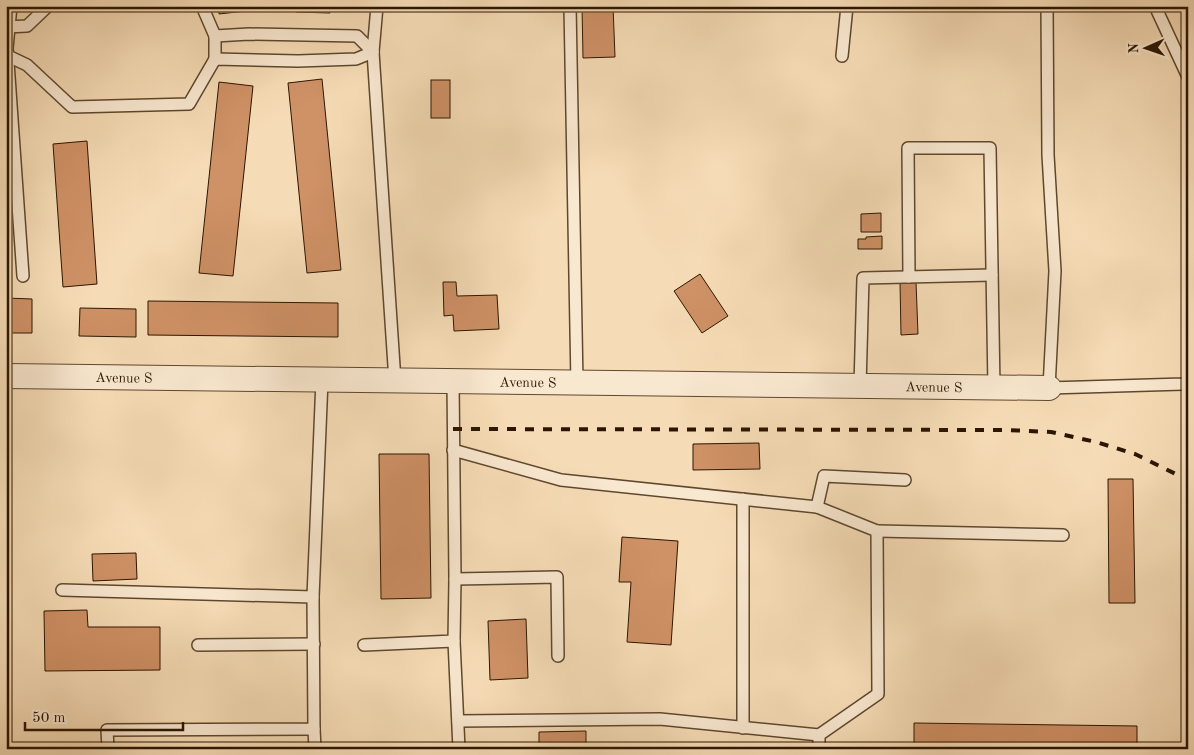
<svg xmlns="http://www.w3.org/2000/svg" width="1194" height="755" font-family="'Old Standard TT',serif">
<rect width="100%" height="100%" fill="#f6dcb6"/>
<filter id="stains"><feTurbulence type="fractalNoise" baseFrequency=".004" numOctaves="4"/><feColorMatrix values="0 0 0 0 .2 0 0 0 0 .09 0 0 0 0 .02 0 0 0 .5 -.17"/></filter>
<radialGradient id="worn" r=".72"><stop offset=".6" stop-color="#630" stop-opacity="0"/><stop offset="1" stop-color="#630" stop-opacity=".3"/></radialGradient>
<g fill="#cf9166" stroke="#2c1600">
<polygon points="219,6 253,6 254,10 219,14"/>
<polygon points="296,6 330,6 330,13 296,12"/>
<polygon points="582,6 613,6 615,57 583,58"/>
<polygon points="322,79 341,270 307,273 288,83"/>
<rect x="431" y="80" width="19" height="38"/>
<polygon points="219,82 253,86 233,276 199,273"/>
<polygon points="87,141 97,284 63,287 53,144"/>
<polygon points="881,213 881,232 861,232 861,214"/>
<polygon points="882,236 882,249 858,249 858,239 866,239 866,237"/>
<polygon points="700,274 728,316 702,333 674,291"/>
<polygon points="443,282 456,282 457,296 497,295 499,329 454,331 453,315 444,316"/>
<polygon points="900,282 916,282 918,334 901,335"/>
<polygon points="6,298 32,299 32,333 6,333"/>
<polygon points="148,301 338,303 338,337 148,335"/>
<polygon points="80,308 136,309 136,337 79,336"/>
<polygon points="759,443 760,469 693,470 693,444"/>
<polygon points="379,454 429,454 431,598 381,599"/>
<polygon points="1108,479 1133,479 1135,603 1109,603"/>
<polygon points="622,537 678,541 671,645 627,642 631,582 619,582"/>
<polygon points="136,553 137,579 93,581 92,554"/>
<polygon points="87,610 88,627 160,627 160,670 45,671 44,611"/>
<polygon points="526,619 528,678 490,680 488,621"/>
<polygon points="914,723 1137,726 1137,749 914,749"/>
<polygon points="586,731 586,749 539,749 539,732"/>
</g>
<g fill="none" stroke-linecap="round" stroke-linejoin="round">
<defs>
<g id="lane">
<polyline points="11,6 7,48 23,276"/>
<polyline points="202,6 215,36 249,34 357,36 373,52"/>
<polyline points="377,6 373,52 395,381"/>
<polyline points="570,6 577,383"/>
<polyline points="1047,6 1048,155 1055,271 1049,388 1183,384 1188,382"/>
<polyline points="1155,6 1188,77"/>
<polyline points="6,27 27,26 48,6"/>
<polyline points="215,36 215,59"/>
<polyline points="6,55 27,65 72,107 189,104 215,59 298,61 356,59 373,52"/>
<polyline points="842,56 847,6"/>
<polyline points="909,277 908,148 990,148 994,388"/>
<polyline points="453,382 455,579 557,577 558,656"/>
<polyline points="860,386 863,278 992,275"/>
<polyline points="453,450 561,480 817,507 824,476 905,480"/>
<polyline points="817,507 877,531 878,694 819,735 819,749"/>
<polyline points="877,531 1063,535"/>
<polyline points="62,590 313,597 322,380"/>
<polyline points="454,641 459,749"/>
<polyline points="198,645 314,644"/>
<polyline points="364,645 454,641 455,579"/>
<polyline points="458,721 660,719 819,735"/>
<polyline points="743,728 743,499"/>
<polyline points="314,729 315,749"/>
<polyline points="108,749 107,730 314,729 313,597"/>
</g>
<g id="street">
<path id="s1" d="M6,376L1049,388"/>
</g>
</defs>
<use href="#lane" stroke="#5e482e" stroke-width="14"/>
<use href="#street" stroke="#5e482e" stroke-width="26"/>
<use href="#lane" stroke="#f9e8d0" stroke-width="11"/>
<use href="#street" stroke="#f9e8d0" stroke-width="24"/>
<polyline stroke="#2c1600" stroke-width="4" stroke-dasharray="9 9" stroke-linecap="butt" points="453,429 1006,430 1051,432 1096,442 1135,454 1188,480"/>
</g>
<g text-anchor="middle" stroke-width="4" stroke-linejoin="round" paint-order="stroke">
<g font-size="14" fill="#2c1600" stroke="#f9e8d0">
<text dy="5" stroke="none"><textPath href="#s1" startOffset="118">Avenue S</textPath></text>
<text dy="5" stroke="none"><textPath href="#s1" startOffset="522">Avenue S</textPath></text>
<text dy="5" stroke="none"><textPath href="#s1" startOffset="928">Avenue S</textPath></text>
</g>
</g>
<rect width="1194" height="755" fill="none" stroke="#f6dcb6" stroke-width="25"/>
<rect x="8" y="8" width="1179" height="740" fill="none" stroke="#2c1600" stroke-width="2.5"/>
<rect x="12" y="12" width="1169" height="730" fill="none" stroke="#2c1600"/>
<g transform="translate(1146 48) rotate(268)" stroke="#f9e8d0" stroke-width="4" paint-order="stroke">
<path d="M0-4L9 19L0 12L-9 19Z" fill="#2c1600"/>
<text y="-8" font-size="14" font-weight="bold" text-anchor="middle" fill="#2c1600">N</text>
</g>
<path d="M25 722v8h158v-8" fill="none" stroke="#2c1600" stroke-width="2.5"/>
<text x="32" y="722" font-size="15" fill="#2c1600" stroke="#f9e8d0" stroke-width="4" paint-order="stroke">50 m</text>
<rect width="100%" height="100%" filter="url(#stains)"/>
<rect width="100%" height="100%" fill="url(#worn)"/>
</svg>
